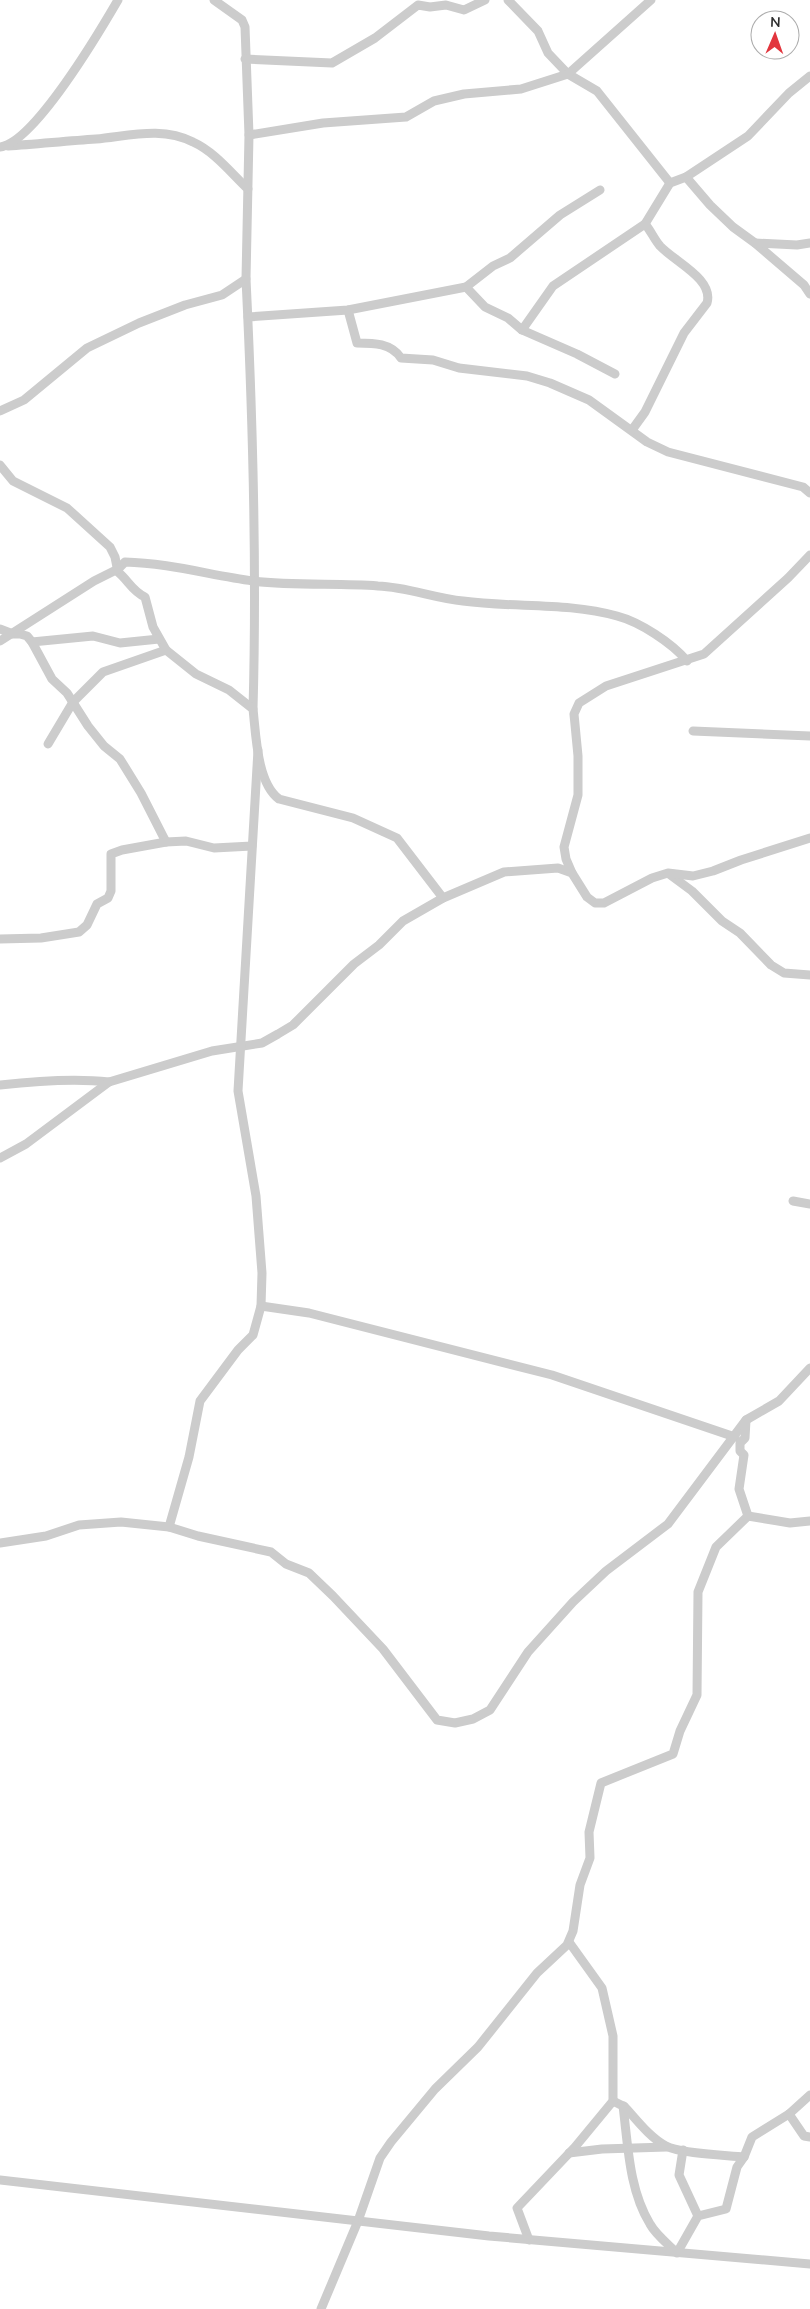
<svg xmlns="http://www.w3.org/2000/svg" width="810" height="2309" font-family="'Nunito Sans',sans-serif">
<rect width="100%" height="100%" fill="#fff"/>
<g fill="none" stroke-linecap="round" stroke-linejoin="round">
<g stroke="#ccc" stroke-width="9">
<polyline points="214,0 242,20 245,27 249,135 246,279"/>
<polyline points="508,0 538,31 548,53 568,74 597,91 670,183"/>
<polyline points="245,59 332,63 375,38 418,5 430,7 446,5 464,10 485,0"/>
<polyline points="249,135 323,123 406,117 434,101 464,94 521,89 568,74 651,0"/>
<path d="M8,146C37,144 67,141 96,139C129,136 162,126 193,142C215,152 231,173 248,189"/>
<path d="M0,147C34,143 100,31 118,0"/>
<polyline points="686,177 710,205 733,227 755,243 804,285 810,294"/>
<polyline points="755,243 797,245 810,243"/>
<polyline points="466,287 485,307 508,318 522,330 577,354 615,374"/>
<path d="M348,310L357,343C374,343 391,343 401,358L433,360L459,368L527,376L550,383L589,400L647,442L668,452L803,487L810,493"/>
<polyline points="248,317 348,310 466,287 493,266 510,258 560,215 600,190"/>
<polyline points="522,330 553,286 645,224 670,183 686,177 748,136 789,93 810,76"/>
<path d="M0,411L24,400L87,348L139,323L185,305L222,295L246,279C253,423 257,566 253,709"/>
<path d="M632,430L645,412L684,333L707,303C714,279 675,262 660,246C654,239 651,231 645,224"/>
<path d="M0,465L13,481L67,508L110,547L115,557L118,572C128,580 132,591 145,597L153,627L166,650L196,674L229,690L253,709C256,735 257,783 279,799L353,818L397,838L443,898"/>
<polyline points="0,629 13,634 20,634 27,636 32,642 52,679 67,693 88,726 104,746 120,759 141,793 166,842"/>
<path d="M0,641L94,581L118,569L125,562C168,563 210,575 253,581C294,586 336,583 378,586C407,587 434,598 463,601C515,608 567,602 617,616C640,622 672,643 687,661"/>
<polyline points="32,642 93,636 120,643 159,639"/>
<polyline points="693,731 810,736"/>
<polyline points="48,744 73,702 103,672 166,650"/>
<polyline points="572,873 566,859 564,847 578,795 578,756 574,714 579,703 606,686 704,654 788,578 810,555"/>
<polyline points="669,874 692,891 722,921 740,933 771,965 784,973 810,975"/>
<polyline points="0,939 41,938 79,932 87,925 97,904 108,898 111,891 111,854 122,850 166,842 186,841 214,848 252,846"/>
<path d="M0,1085C36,1081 73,1078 109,1082"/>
<polyline points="0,1158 26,1144 109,1082 212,1051 262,1043 278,1034 293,1025 354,964 379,945 403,921 443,898 504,872 558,868 572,873 587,897 595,903 604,903 652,878 668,873 693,876 713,871 741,860 810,838"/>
<polyline points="793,1201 810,1204"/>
<polyline points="261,1306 309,1313 552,1375 735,1437"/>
<polyline points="748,1516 790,1523 810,1521"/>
<polyline points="169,1527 189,1457 200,1401 238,1350 253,1335 261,1306 262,1273 256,1196 238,1091 258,750"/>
<polyline points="0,1543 46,1536 79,1525 121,1522 169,1527 198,1536 271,1552 286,1564 309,1573 333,1596 383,1649 437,1720 455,1723 473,1719 490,1710 528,1652 573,1602 606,1571 668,1524 746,1420 779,1401 810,1368"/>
<path d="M613,2101L623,2106C628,2145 629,2190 650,2224C656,2235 668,2244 677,2253L698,2216L726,2209L737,2167L744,2157L752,2137L789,2114L810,2095"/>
<path d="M624,2106C636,2119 650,2138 666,2146C682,2154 725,2155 744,2157"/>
<polyline points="789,2114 804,2136 810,2137"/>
<polyline points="683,2150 679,2175 698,2216"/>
<polyline points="569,2153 602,2149 667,2147"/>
<polyline points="0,2180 489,2236 810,2264"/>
<polyline points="529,2240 517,2208 575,2147 613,2101 613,2036 602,1988 569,1942"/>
<polyline points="321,2309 358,2221 380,2158 391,2142 435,2089 478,2047 537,1973 567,1945 573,1931 580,1885 590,1858 589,1832 601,1783 673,1754 680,1731 697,1695 698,1592 716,1547 748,1516 739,1489 744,1455 740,1451 740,1443 745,1438 746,1420"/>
</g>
</g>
<g transform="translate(775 35) rotate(2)"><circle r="24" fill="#ffffff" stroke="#acacac"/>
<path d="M0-4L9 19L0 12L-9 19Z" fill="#e2353d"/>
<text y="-8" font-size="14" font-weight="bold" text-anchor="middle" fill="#2f2f2f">N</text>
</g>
</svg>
